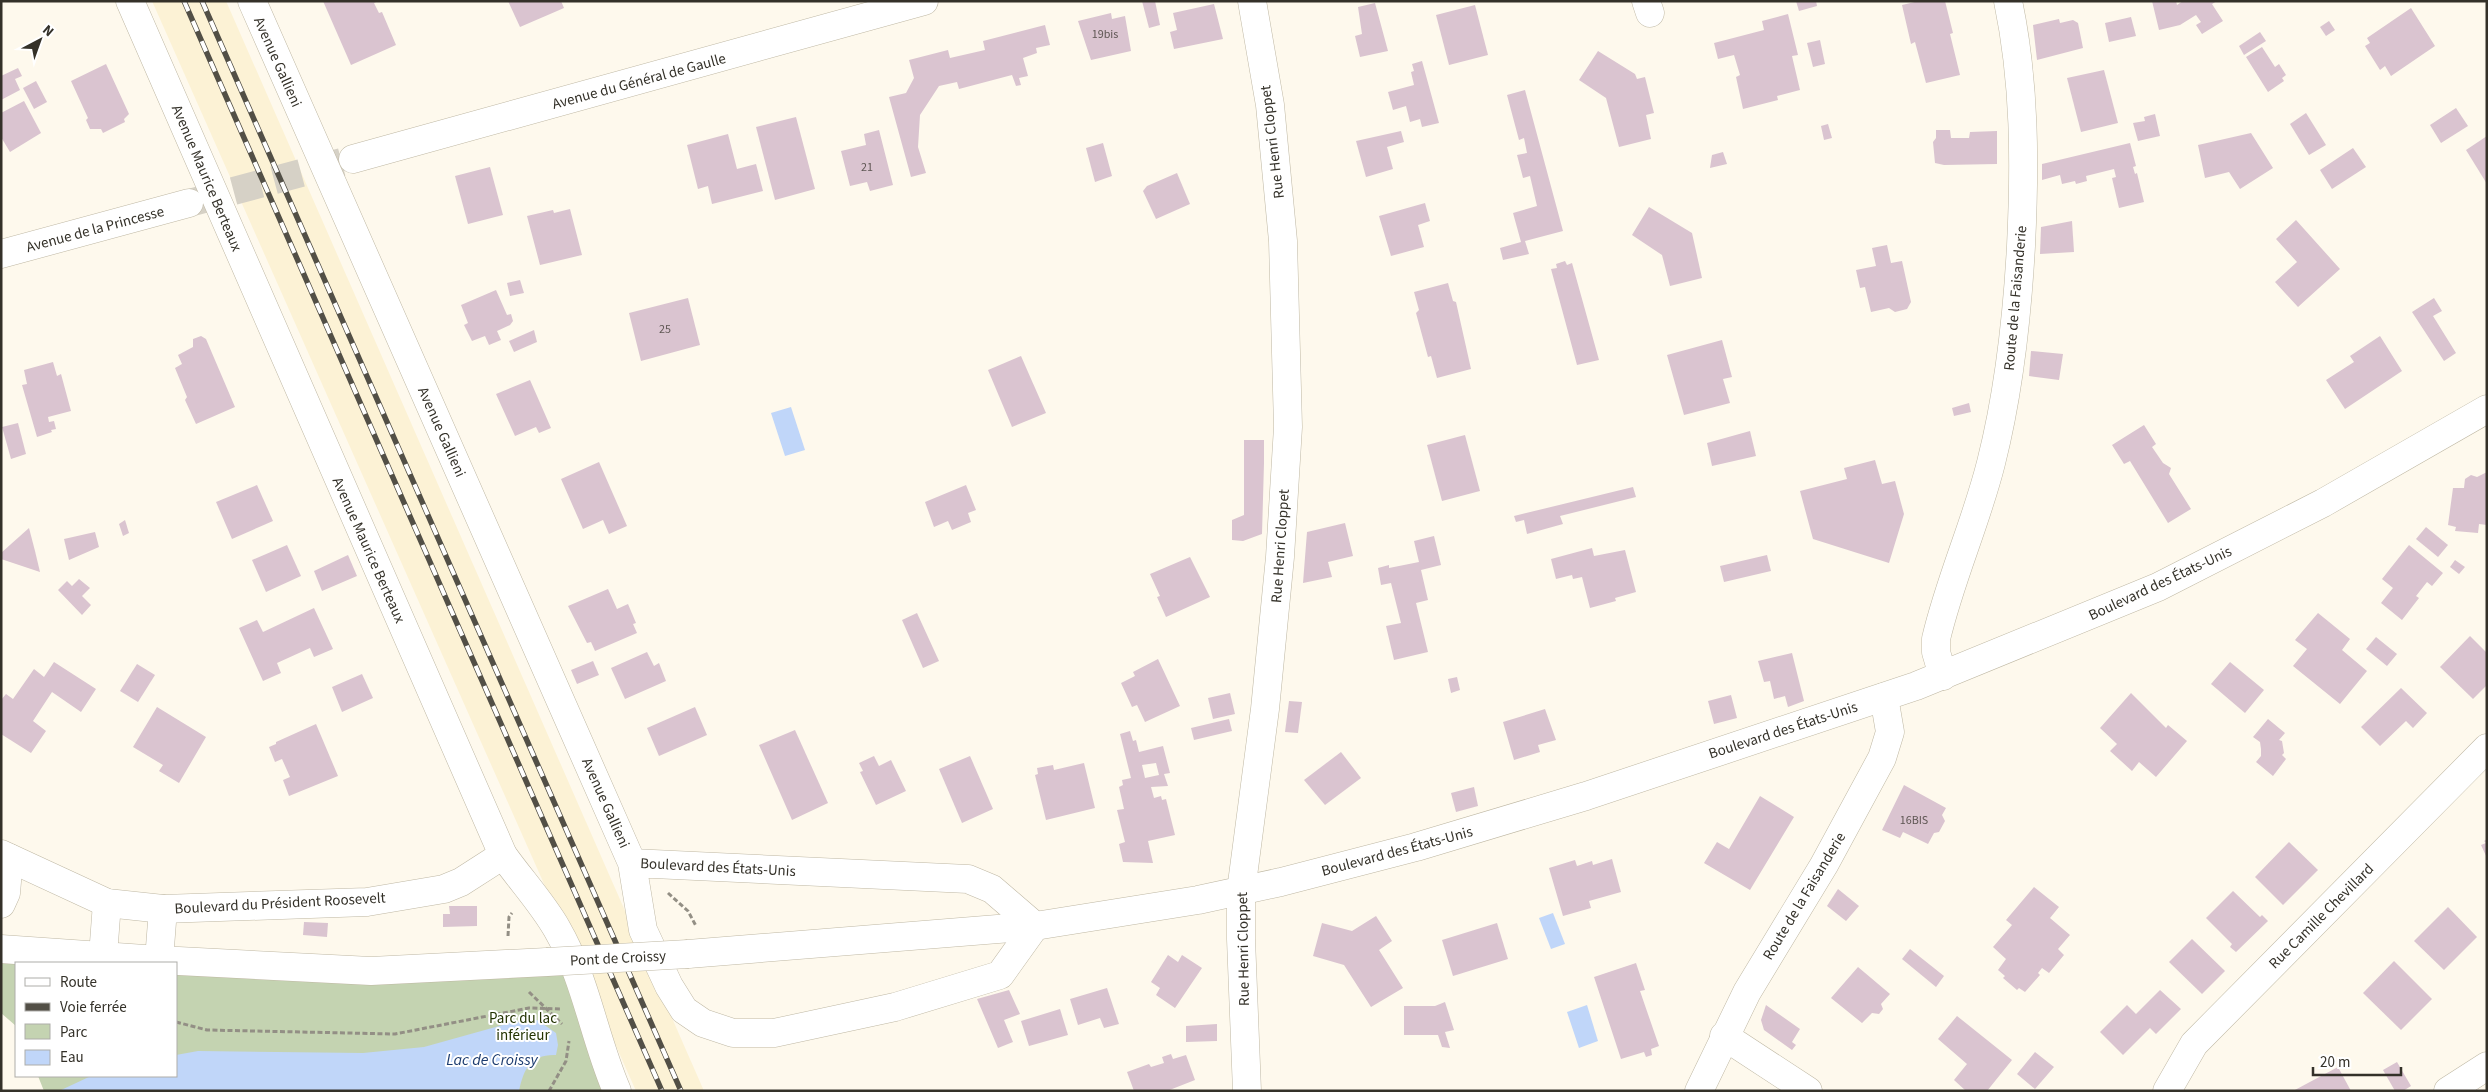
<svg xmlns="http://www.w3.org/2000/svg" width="2488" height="1092" font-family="'Source Sans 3',sans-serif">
<rect width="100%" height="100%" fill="#fef9ed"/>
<polygon fill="#fcf2d5" points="152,1 226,1 704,1091 636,1091"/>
<polygon fill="#c4d3b1" points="1,949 159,960 572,961 617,1091 44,1091 38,1076 176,1076 176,963 16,963 16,1026 1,1013"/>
<g fill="#c0d6f9">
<polygon points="791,407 805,450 785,456 771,413"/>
<polygon points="1553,913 1565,944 1551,949 1539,918"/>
<polygon points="1587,1005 1598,1041 1579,1048 1567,1012"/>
<path d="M537,1020L556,1033L558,1045L556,1055C531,1054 524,1068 519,1091H59L91,1076H176V1055L198,1051L363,1053L424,1047L510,1023Z"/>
</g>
<g fill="#dac4d0" fill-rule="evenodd">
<polygon points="323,1 378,1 374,3 379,13 382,12 396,45 351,65"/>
<polygon points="508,1 561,1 564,8 520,27"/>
<polygon points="1142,1 1155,1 1160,25 1149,28"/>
<polygon points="1796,1 1816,1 1817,6 1799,11"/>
<polygon points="1919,1 1945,1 1953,33 1950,34 1960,75 1926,83 1915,42 1911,44 1902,5"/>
<polygon points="2152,1 2176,1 2177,5 2183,1 2217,1 2212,4 2223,21 2202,34 2196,25 2201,22 2196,15 2180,25 2159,30"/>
<polygon points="1375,3 1388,51 1360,57 1355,36 1362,34 1358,7"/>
<polygon points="1214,4 1223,39 1174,49 1170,32 1177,30 1173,13"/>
<polygon points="1475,5 1488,55 1449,65 1436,15"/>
<polygon points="2411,8 2435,46 2391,76 2385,66 2380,70 2365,46 2370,43 2367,38"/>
<polygon points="1111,13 1112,19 1125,16 1131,51 1091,60 1078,21"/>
<polygon points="1788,14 1798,55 1792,56 1800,90 1777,96 1778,100 1743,109 1736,77 1740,75 1734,55 1718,59 1714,43 1764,30 1762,21"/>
<polygon points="2131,17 2136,36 2109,42 2105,23"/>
<polygon points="2059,19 2060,23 2073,20 2078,23 2083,48 2037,60 2033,25"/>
<polygon points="2329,21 2335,30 2326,36 2320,27"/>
<polygon points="1045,25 1050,45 1036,48 1037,53 1023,58 1028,76 1019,78 1021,85 1016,86 1012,75 959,89 957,82 939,86 920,115 918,147 926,173 911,177 889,97 906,93 914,78 909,60 948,50 950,58 985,50 983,41"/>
<polygon points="2260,32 2266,41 2244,55 2239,46"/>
<polygon points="1820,40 1825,64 1813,67 1807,43"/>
<polygon points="2262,47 2275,67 2279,64 2286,75 2282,78 2284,81 2268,92 2246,57"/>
<polygon points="1598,51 1635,74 1637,79 1645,77 1654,113 1646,115 1651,139 1619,147 1606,98 1579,80"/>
<polygon points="1422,61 1439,123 1422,127 1420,119 1410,122 1406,106 1393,110 1388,92 1414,85 1411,72 1414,71 1412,64"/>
<polygon points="106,64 129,114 124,119 125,122 103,133 101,129 90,129 86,120 88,118 71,81"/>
<polygon points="18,68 22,76 15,79 20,90 1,100 1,76"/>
<polygon points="2104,70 2118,123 2081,132 2067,78"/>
<polygon points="36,81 47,102 34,109 23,88"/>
<polygon points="1525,90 1563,231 1525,241 1529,254 1503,260 1500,248 1521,242 1513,213 1537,206 1530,176 1523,178 1517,155 1527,153 1524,138 1519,140 1507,95"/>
<polygon points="24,101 41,133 10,152 1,137 1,113"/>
<polygon points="2456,108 2468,126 2441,143 2430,125"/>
<polygon points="2306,113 2326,145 2309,155 2290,124"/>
<polygon points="2155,114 2160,136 2138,141 2133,123 2145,121 2144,117"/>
<polygon points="796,117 815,189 775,200 756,127"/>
<polygon points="1828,124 1832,138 1824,140 1821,126"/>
<polygon points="879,130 893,185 870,191 867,182 850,186 841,151 866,145 864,134"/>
<polygon points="1936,130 1950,130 1951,138 1969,138 1970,132 1997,131 1997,164 1944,165 1935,163 1933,142 1936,138"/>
<polygon points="1401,131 1404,142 1387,147 1393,169 1366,177 1356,141"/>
<polygon points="2251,133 2273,168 2240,189 2229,172 2205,178 2198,145"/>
<polygon points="728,134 737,169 756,164 763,191 712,204 708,186 698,189 687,145"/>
<polygon points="2487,136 2487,184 2466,150"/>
<polygon points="1103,143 1112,176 1095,182 1086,148"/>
<polygon points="2130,143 2136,166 2133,167 2135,174 2137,173 2144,202 2119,208 2112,178 2116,177 2114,169 2086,176 2087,181 2076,184 2075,181 2062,184 2060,175 2042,180 2042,164"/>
<polygon points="2353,148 2366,167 2332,189 2320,170"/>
<polygon points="1723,152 1727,164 1710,168 1712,155"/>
<polygon points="490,167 503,215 468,224 455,176"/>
<polygon points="1177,173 1190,204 1156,219 1143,191 1147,186"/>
<polygon points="1425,203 1430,221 1418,225 1424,247 1391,256 1379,216"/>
<polygon points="1649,207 1692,233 1702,278 1670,286 1662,255 1632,235"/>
<polygon points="570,209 582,255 540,265 527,216 553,210 554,213"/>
<polygon points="2296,220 2340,269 2298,307 2275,282 2297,262 2276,239"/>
<polygon points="2072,221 2074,252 2040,254 2041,227"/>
<polygon points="1887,245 1891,263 1902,261 1911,302 1907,309 1895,312 1889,308 1871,312 1865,287 1860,288 1856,270 1876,266 1872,248"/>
<polygon points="1565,261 1567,265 1572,263 1599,360 1577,365 1551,269 1557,268 1556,264"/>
<polygon points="520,280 524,293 510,296 507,283"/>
<polygon points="1448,283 1453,301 1456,302 1471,369 1437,378 1431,356 1428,357 1416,313 1419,310 1414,292"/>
<polygon points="496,290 507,315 511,314 513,321 510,325 497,331 501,340 489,345 485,336 472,341 464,325 468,323 461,305"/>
<polygon points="688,298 700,345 641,361 629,313"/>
<polygon points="2434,298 2442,311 2433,316 2456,353 2444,361 2412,312"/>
<polygon points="534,330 537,342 514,352 509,341"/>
<polygon points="201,336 206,339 235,407 196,424 185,400 187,397 175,368 182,364 178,355 193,347 193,339"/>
<polygon points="2380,336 2402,371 2345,409 2326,380 2354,362 2350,356"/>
<polygon points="1722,340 1732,377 1723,379 1730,403 1684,415 1667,355"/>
<polygon points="2031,351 2063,354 2059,380 2029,376"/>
<polygon points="1021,356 1046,413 1012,427 988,370"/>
<polygon points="53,362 57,376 61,374 71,411 48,417 49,422 54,421 56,429 51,430 52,432 37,437 22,385 27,384 24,370"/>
<polygon points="530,380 551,428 539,433 536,427 515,436 496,394"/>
<polygon points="1969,403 1971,412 1954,416 1952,408"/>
<polygon points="18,423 26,454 11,459 2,427"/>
<polygon points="2144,425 2156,444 2152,447 2163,463 2171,468 2169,474 2191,509 2168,523 2130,461 2124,464 2112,445"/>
<polygon points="1750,431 1756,456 1712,466 1707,443"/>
<polygon points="1465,435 1480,491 1442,501 1427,445"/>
<polygon points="1244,440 1264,440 1264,463 1262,534 1243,541 1232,540 1232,520 1244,515"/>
<polygon points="1875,460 1882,484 1895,481 1904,514 1889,563 1813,539 1800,491 1847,479 1844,468"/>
<polygon points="599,462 627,526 609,534 603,520 583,529 561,479"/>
<polygon points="2487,472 2487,525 2479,524 2478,533 2455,531 2456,527 2448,525 2453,488 2464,488 2465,479 2471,475 2477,477"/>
<polygon points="257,485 273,521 232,539 216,502"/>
<polygon points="966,485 976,510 968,513 971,522 952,530 948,521 934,527 925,502"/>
<polygon points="1633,487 1636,497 1560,516 1563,524 1527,534 1524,520 1516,522 1514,516"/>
<polygon points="125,520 129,533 123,536 119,524"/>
<polygon points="1345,523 1353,556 1328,562 1332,577 1303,583 1307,532"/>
<polygon points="2426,527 2448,545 2438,557 2416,539"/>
<polygon points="29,528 35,551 40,572 1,559 1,553"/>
<polygon points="95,532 99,547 69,560 64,539"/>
<polygon points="1434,536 1441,565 1421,570 1428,600 1416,603 1428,652 1394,660 1386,626 1401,623 1391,583 1381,585 1378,568 1389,565 1389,568 1419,562 1414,541"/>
<polygon points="287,545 301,576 266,592 252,560"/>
<polygon points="2409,545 2443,573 2432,586 2427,582 2416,596 2419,598 2402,620 2381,603 2393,588 2382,579"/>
<polygon points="1592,548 1594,556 1625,550 1636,592 1615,598 1616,601 1590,608 1582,577 1573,579 1572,575 1556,579 1551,559"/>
<polygon points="348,555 357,576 322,591 314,571"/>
<polygon points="1767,555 1771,571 1724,582 1720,566"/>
<polygon points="1190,557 1210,597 1166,617 1157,597 1160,596 1150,574"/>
<polygon points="2455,560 2465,567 2459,574 2450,567"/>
<polygon points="79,579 90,588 82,596 91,605 82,615 58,590 67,581 72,586"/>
<polygon points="608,589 617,609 628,604 636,623 633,624 637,633 595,651 591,642 587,643 568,606"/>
<polygon points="314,608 333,649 314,657 310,648 277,663 281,673 263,681 239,628 257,620 263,632"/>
<polygon points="917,613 939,661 923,668 902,620"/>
<polygon points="2318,613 2350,639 2342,650 2367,671 2340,704 2293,666 2307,649 2295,640"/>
<polygon points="2470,636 2487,653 2487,685 2473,699 2440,667"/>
<polygon points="2376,637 2397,654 2387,666 2366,649"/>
<polygon points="647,652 654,666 659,663 666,681 625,699 611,668"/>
<polygon points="1792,653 1804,701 1788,707 1785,696 1774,699 1770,681 1764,682 1758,661"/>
<polygon points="1158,659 1180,706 1145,722 1137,705 1132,707 1121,683 1135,676 1133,672"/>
<polygon points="593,661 599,675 577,684 571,670"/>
<polygon points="54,662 96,689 81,712 52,692 33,721 46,731 31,753 1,734 1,700 6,694 13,699 34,669 44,677"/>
<polygon points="2230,662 2264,690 2245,713 2211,684"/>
<polygon points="137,664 155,675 138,702 120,691"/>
<polygon points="362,674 373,698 342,712 332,687"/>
<polygon points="1457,677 1460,690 1451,693 1448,679"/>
<polygon points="2401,688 2427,713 2413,728 2406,721 2380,746 2361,727"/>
<polygon points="1230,693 1235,714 1213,719 1208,698"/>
<polygon points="2131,693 2166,728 2168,725 2187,741 2156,777 2139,762 2132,771 2110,751 2117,744 2100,728"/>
<polygon points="1731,695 1737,718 1714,724 1708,701"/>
<polygon points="1289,701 1302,702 1298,733 1285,732"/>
<polygon points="157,707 206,737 179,783 159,771 163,765 133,747"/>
<polygon points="695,707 707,735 659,756 647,728"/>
<polygon points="1545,709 1556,740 1538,745 1540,752 1514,760 1503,722"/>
<polygon points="1229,719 1232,731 1194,740 1191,728"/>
<polygon points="2268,719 2285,733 2279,740 2282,741 2284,753 2282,755 2286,759 2273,776 2256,762 2261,756 2261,749 2260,742 2253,737"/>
<polygon points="316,724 338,776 289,796 283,780 290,777 282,759 275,762 269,747 276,744 276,742"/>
<polygon points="795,730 828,803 792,820 759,745"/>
<path d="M1130,731L1133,741L1136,740L1139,752L1163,746L1170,773L1164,774L1168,786L1151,787L1154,798L1161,796L1162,800L1166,799L1175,835L1148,841L1153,863L1123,862L1119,844L1125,842L1117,810L1124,809L1119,787L1123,785L1122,780L1131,778L1120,734ZM1156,763L1159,775L1145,778L1142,765Z"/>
<polygon points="1341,752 1361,778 1325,805 1304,780"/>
<polygon points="874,756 879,766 891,760 906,791 876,805 860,772 863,771 859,763"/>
<polygon points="970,756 993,809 962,823 939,769"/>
<polygon points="1084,763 1095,808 1046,820 1035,775 1038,774 1037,768 1053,765 1054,770"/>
<polygon points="1904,785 1946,808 1942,815 1945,821 1939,832 1934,833 1928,844 1903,832 1900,838 1882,830"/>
<polygon points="1474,787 1478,806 1456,812 1451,793"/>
<polygon points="1760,796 1794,817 1750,890 1704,863 1717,842 1729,849"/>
<polygon points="2487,839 2487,858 2481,845 2486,843 2484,841"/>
<polygon points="2289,842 2318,870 2283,905 2255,877"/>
<polygon points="1612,859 1621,892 1589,901 1591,908 1563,916 1549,868 1575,860 1577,866 1592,861 1593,865"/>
<polygon points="2034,887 2059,907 2050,918 2070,935 2058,949 2064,955 2049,973 2042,968 2038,973 2040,975 2025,992 2019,988 2017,990 2003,978 2005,976 1998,970 2006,959 1993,947 2012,925 2006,920"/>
<polygon points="1838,889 1859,906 1846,921 1827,906"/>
<polygon points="2233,891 2260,917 2262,915 2268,921 2236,952 2230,947 2232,944 2206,918"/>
<polygon points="449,906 477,906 477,926 443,927 443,914 450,914"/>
<polygon points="2448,907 2477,937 2444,970 2414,941"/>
<polygon points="1376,916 1392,941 1379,950 1403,988 1371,1007 1344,965 1313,956 1322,923 1352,931"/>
<polygon points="304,922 328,923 327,937 303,935"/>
<polygon points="1497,923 1508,959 1453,976 1442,940"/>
<polygon points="2192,939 2225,971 2202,994 2169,962"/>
<polygon points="1910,949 1944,976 1936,987 1902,959"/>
<polygon points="1168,955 1178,962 1182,955 1202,968 1175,1008 1156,995 1160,988 1151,982"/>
<polygon points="2394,961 2432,999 2401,1030 2363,993"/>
<polygon points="1636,963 1645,990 1640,991 1659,1046 1651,1049 1652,1055 1646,1057 1644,1052 1621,1059 1594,977"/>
<polygon points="1858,967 1890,994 1881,1004 1883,1009 1879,1014 1872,1013 1862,1023 1831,998"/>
<polygon points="1107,988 1119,1024 1104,1028 1100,1018 1078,1025 1070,999"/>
<polygon points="1009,990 1020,1014 1004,1020 1013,1042 998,1048 977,999"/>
<polygon points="2160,990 2181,1009 2156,1034 2150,1028 2123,1055 2100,1032 2127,1005 2136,1014"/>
<polygon points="1445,1002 1454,1030 1445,1032 1450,1048 1442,1047 1438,1035 1404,1035 1404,1006 1435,1006"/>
<polygon points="1766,1005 1800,1029 1792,1042 1796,1045 1792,1050 1764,1030 1761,1020"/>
<polygon points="1060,1009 1068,1035 1029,1046 1021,1021"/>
<polygon points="1957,1016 2012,1060 1987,1091 1966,1091 1954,1080 1967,1064 1938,1039"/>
<polygon points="1217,1024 1217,1041 1186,1042 1186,1026"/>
<polygon points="2035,1052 2054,1067 2035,1089 2017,1074"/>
<polygon points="1171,1054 1173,1059 1186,1055 1195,1080 1167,1091 1134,1091 1127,1072 1149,1064 1151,1067 1164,1063 1162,1057"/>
<polygon points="2397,1062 2411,1086 2403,1091 2395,1091 2383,1070"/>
<polygon points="2338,1067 2351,1091 2293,1091"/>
</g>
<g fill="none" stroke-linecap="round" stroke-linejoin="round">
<polyline stroke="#d6d1c6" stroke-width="28" stroke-dasharray="28 14" stroke-linecap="butt" points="193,202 353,159"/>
<defs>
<g id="minor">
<path d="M130,1L503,855C520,879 543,904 557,929C586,979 594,1038 617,1091"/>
<polyline points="252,1 632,863 643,930 669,986 684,1010 703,1023 733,1033 774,1033 895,1007 1000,975 1035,926 992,889 968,879 632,863"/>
<polyline points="1646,1 1650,13"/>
<polyline points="353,159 924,1"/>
<polyline points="1,254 189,203"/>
<path d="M1943,676L1936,652V639C1950,579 1976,523 1991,463C2009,392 2017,319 2021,246C2025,164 2025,82 2008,1"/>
<polyline points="1,854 107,903 163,909 367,902 444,889 461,882 503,855"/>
<polyline points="1,904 6,893 9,858"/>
<polyline points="1,949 159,960 371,971 547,962"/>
<polyline points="688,954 1035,926 1198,900 1281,882 1416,847 1586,796 1916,686 2158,587 2323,503 2487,409"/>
<polyline points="103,956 107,903"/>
<polyline points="159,960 163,909"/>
<polyline points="1724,1036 1808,1091"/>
<polyline points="1247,1091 1241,939 1241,891 1265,709 1280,557 1288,427 1283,241 1270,105 1252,1"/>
<polyline points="1699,1091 1747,992 1824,865 1882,758 1890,732 1884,697"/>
<polyline points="2167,1091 2194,1044 2487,748"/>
<polyline points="2448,1091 2487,1066"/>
</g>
</defs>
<use href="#minor" stroke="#bfb8a4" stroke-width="29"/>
<g stroke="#938f85" stroke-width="3" stroke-dasharray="5 2.5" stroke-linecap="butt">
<polyline points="668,893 688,911 696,926"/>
<polyline points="508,936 509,917 512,913"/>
<polyline points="529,992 562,1024"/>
<polyline points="176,1022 207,1030 395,1034 529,1008 560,1009"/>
<polyline points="549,1091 566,1061 569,1041"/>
</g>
<use href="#minor" stroke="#fff" stroke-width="28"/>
<defs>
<g id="rail">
<polyline points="184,1 662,1091"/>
<polyline points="202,1 681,1091"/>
</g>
</defs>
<use href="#rail" stroke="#524f46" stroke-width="5.5"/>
<use href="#rail" stroke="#fff" stroke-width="4" stroke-dasharray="11" stroke-linecap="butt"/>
<defs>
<polyline id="minor-bridge" points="547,962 688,954"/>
</defs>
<use href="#minor-bridge" stroke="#bfb8a4" stroke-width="29" stroke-linecap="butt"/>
<use href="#minor-bridge" stroke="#fff" stroke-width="28"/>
</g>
<g text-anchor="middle" stroke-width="4" stroke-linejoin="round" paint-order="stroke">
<g font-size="12" fill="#5e5653">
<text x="1105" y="38">19bis</text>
<text x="867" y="171">21</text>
<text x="665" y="333">25</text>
<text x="1914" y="824">16BIS</text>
</g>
<g font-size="15" fill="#343129" stroke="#fff">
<text transform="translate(278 62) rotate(66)" y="5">Avenue Gallieni</text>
<text transform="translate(639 81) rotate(-15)" y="5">Avenue du Général de Gaulle</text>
<text transform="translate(1272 142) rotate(-97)" y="5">Rue Henri Cloppet</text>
<text transform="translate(207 178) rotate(67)" y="5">Avenue Maurice Berteaux</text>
<text transform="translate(95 229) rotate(-15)" y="5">Avenue de la Princesse</text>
<text transform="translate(2015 298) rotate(-85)" y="5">Route de la Faisanderie</text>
<text transform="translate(442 432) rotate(66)" y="5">Avenue Gallieni</text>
<text transform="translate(1280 546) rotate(-86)" y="5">Rue Henri Cloppet</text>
<text transform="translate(369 550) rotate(66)" y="5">Avenue Maurice Berteaux</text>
<text transform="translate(2160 583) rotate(-25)" y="5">Boulevard des États-Unis</text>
<text transform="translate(1783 730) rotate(-18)" y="5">Boulevard des États-Unis</text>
<text transform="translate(606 803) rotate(66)" y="5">Avenue Gallieni</text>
<text transform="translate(1397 851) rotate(-15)" y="5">Boulevard des États-Unis</text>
<text transform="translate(718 867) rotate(3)" y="5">Boulevard des États-Unis</text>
<text transform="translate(1804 896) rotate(-59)" y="5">Route de la Faisanderie</text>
<text transform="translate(280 903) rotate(-3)" y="5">Boulevard du Président Roosevelt</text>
<text transform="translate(2321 916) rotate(-45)" y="5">Rue Camille Chevillard</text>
<text transform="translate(1243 949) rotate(-91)" y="5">Rue Henri Cloppet</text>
<text transform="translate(618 958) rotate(-3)" y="5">Pont de Croissy</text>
</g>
<g font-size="15" fill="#223200" stroke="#fff">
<text x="523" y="1023">Parc du lac<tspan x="523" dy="17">inférieur</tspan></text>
</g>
<g font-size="16" font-style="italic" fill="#1c3c70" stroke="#fff">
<text x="492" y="1065">Lac de Croissy</text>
</g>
</g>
<rect width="2488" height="1092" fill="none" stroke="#343129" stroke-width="5"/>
<rect x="15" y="962" width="162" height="115" fill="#ffffff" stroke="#aeada9"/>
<rect x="25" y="978" width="25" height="8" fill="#ffffff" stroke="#aeada9"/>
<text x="60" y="987" font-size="15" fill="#343129">Route</text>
<rect x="25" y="1003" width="25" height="8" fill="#524f46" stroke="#aeada9"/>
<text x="60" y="1012" font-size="15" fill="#343129">Voie ferrée</text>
<rect x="25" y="1024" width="25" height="15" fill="#c4d3b1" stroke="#aeada9"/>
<text x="60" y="1037" font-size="15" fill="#343129">Parc</text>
<rect x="25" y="1050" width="25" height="15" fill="#c0d6f9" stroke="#aeada9"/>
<text x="60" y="1062" font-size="15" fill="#343129">Eau</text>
<g transform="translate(40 40) rotate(41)" stroke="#ffffff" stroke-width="4" paint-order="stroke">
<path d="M0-4L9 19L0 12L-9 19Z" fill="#343129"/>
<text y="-8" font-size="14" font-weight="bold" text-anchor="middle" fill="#343129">N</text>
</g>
<path d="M2313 1067v8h88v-8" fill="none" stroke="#343129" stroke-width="2.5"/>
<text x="2320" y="1067" font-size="15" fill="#343129" stroke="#ffffff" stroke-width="4" paint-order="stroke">20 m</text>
</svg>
